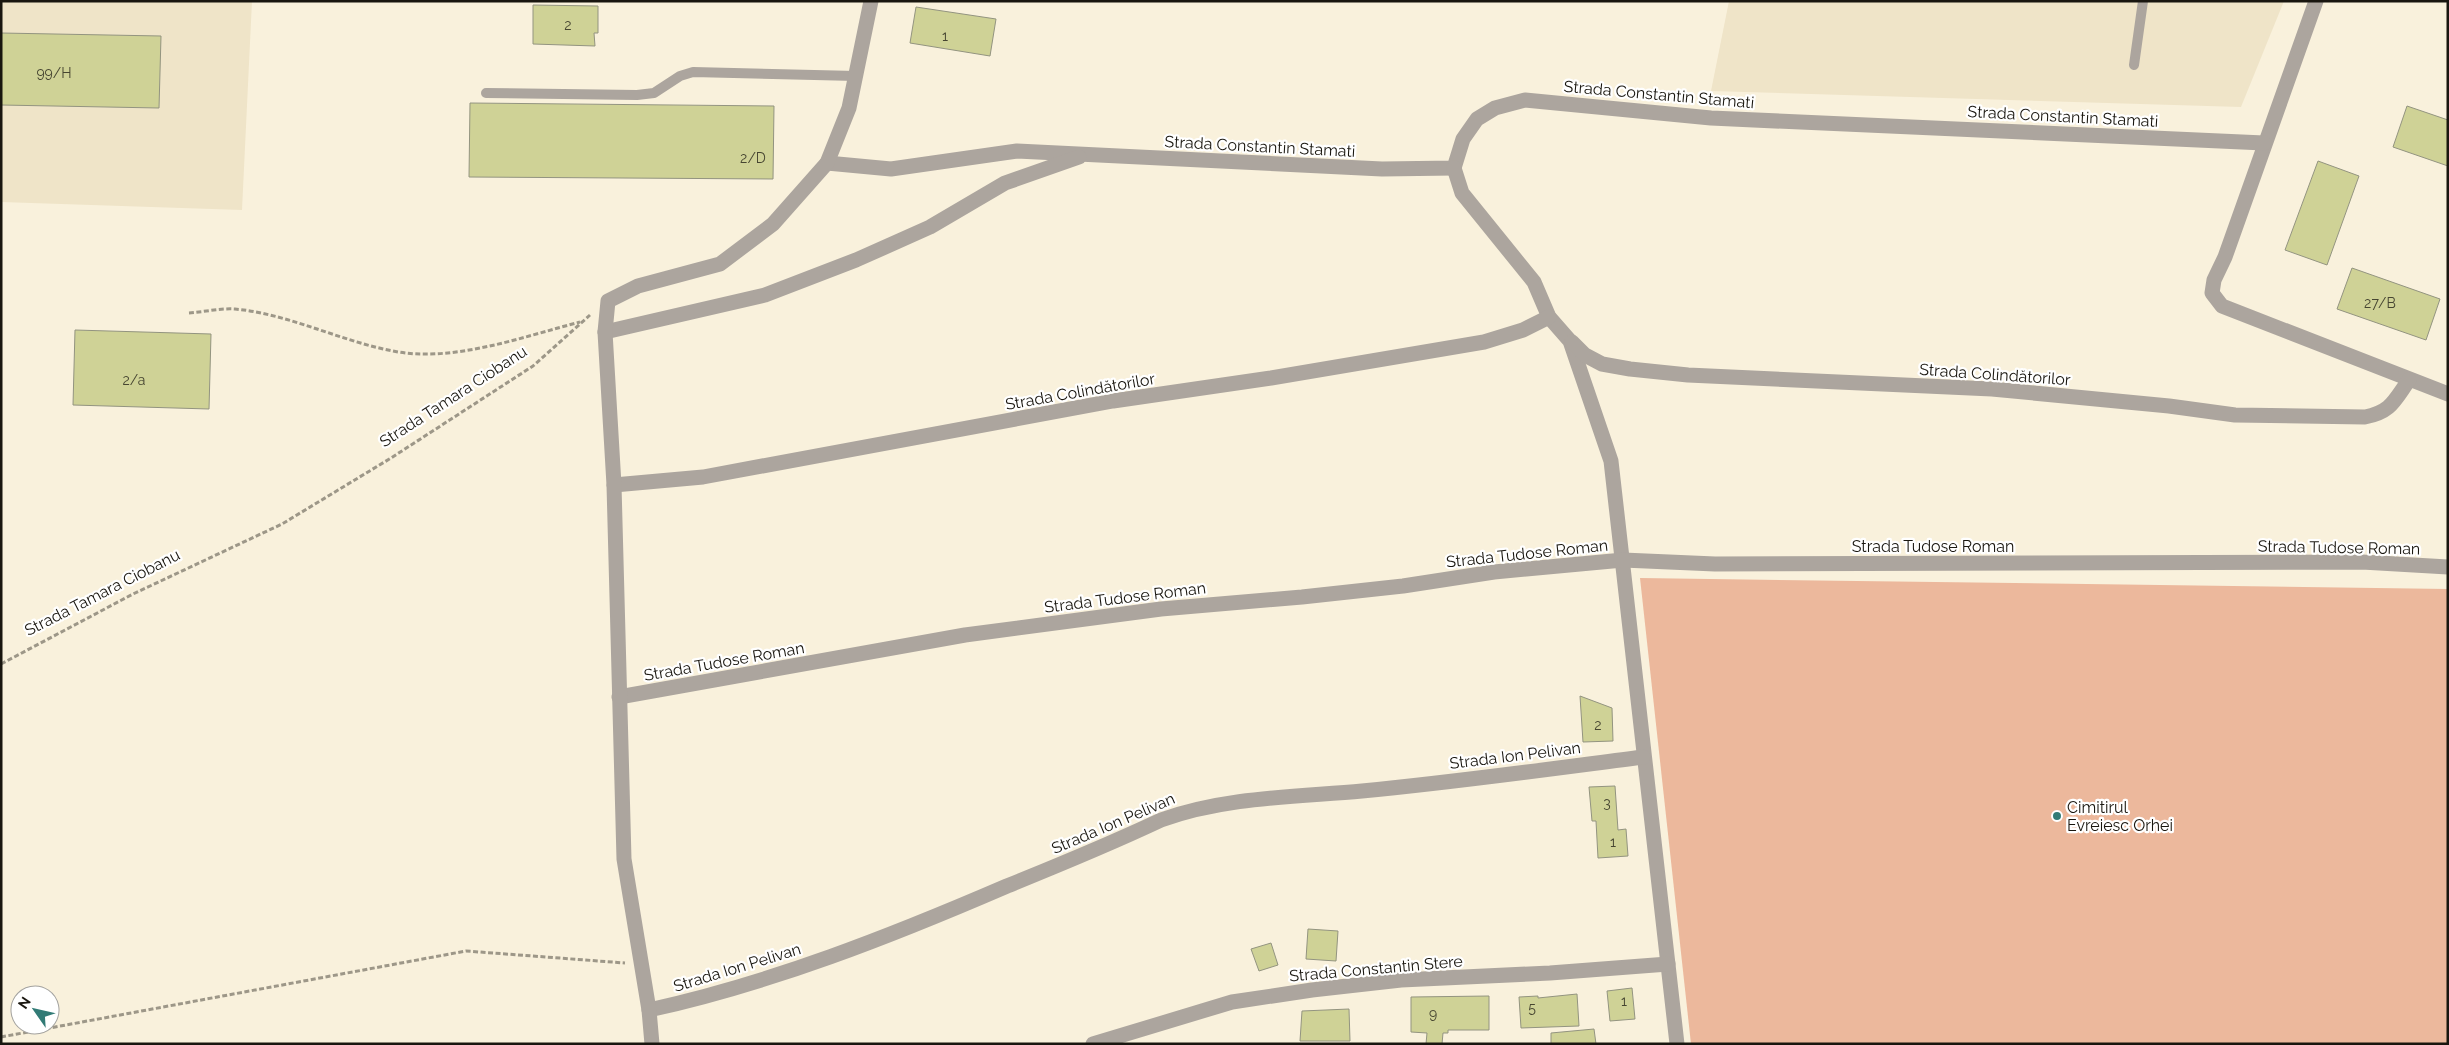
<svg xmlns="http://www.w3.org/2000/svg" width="2449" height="1045" font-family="Raleway,sans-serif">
<rect width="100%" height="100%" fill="#f9f1dc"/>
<g fill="#efe4c8">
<polygon points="1,1 252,1 242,210 1,202"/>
<polygon points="1729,1 2284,1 2241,107 1711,91"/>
</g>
<polygon fill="#ecb89c" points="1640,578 2448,589 2448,1044 1691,1044"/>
<g fill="#cfd296" stroke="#939480">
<polygon points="533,5 598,6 598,33 594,33 595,46 533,44"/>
<polygon points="916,7 996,19 990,56 910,43"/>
<polygon points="1,33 161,36 159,108 1,105"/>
<polygon points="470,103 774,106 773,179 469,177"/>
<polygon points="2407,106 2448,120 2448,166 2393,147"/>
<polygon points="2318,161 2359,176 2327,265 2285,250"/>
<polygon points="2352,268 2440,299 2426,340 2337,309"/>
<polygon points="75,330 211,334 209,409 73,405"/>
<polygon points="1580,696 1612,708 1613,741 1583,742"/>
<polygon points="1615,786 1618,830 1626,829 1628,856 1598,858 1596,821 1592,821 1589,787"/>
<polygon points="1308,929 1338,931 1336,961 1306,959"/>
<polygon points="1271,943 1278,965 1259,971 1251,949"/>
<polygon points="1632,988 1635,1019 1610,1021 1607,991"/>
<polygon points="1577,994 1579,1026 1521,1028 1519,997 1538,996 1538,998"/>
<polygon points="1489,996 1489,1030 1448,1030 1448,1033 1443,1033 1442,1044 1426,1044 1427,1033 1411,1032 1411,997"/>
<polygon points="1349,1009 1350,1041 1300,1041 1302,1011"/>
<polygon points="1594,1029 1596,1044 1551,1044 1551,1033"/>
</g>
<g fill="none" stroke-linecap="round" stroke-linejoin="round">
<g stroke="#9d9788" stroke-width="3" stroke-dasharray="5 2.5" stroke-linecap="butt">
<path d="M189,313C204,312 220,308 235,309C289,314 340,341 393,351C452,363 522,337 580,322"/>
<polyline points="1,664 133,594 282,524 391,458 533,366 590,315"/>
<polyline points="1,1037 466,951 625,963"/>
</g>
<g stroke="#aca59e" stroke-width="10">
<polyline points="2134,65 2143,1"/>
<polyline points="486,93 637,95 654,93 680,76 693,72 856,76"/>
</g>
<g stroke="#aca59e" stroke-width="15">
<polyline points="2316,1 2225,257 2214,280 2212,293 2222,306 2448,394"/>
<polyline points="827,163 891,169 1017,151 1382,169 1454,168 1463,139 1477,119 1495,108 1525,100 1711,118 2264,143"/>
<polyline points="1454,168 1462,193 1534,282 1549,317 1570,341 1611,461 1677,1044"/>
<polyline points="605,332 765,295 856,260 930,227 1005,183 1079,157"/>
<path d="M1572,342L1585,355L1602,364L1630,369L1688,375L1992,389L2169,406L2235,415L2365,417C2391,412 2394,401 2409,380"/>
<polyline points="614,485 703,477 1113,401 1271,378 1484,342 1523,330 1549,317"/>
<polyline points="619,697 965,635 1161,609 1302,597 1403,586 1494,572 1623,560 1715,564 2362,562 2448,567"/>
<path d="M649,1010C772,983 891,936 1007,886C1059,865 1110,844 1161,820C1225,797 1294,797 1362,791C1456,782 1550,769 1643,757"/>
<polyline points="652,1044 649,1010 624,859 614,485 605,332 608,301 638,286 720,264 773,224 827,163 849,108 871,1"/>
<polyline points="1093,1044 1232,1002 1312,990 1401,980 1550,973 1668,964"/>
</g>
</g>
<circle fill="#327b76" stroke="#fff" stroke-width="2" cx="2057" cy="816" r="5"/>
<g text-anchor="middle" stroke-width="4.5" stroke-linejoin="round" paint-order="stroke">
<g font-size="14" fill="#464531">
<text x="568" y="30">2</text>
<text x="945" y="41">1</text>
<text x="54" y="78">99/H</text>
<text x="753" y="163">2/D</text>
<text x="2380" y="308">27/B</text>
<text x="134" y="385">2/a</text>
<text x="1598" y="730">2</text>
<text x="1607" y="808">3</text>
<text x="1613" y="847">1</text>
<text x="1624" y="1006">1</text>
<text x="1532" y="1013">5</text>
<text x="1433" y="1019">9</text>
</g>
<g font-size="16" fill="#19160f" stroke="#fff">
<text transform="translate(1659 94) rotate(5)" y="6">Strada Constantin Stamati</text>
<text transform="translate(2063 116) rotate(3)" y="6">Strada Constantin Stamati</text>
<text transform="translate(1260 146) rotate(3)" y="6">Strada Constantin Stamati</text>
<text transform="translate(1995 374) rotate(4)" y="6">Strada Colindătorilor</text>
<text transform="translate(1080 391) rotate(-10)" y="6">Strada Colindătorilor</text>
<text transform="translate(453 396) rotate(-33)" y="6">Strada Tamara Ciobanu</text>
<text x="1933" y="552">Strada Tudose Roman</text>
<text transform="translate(2339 547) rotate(1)" y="6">Strada Tudose Roman</text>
<text transform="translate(1527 553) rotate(-6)" y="6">Strada Tudose Roman</text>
<text transform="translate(102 592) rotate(-27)" y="6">Strada Tamara Ciobanu</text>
<text transform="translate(1125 597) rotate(-7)" y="6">Strada Tudose Roman</text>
<text transform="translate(724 661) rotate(-10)" y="6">Strada Tudose Roman</text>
<text transform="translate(1515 755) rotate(-7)" y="6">Strada Ion Pelivan</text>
<text transform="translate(1113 823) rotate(-23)" y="6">Strada Ion Pelivan</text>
<text transform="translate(737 967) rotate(-17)" y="6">Strada Ion Pelivan</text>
<text transform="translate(1376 968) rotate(-5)" y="6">Strada Constantin Stere</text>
</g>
<g font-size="16" fill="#19160f" stroke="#fff" text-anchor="start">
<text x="2067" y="813">Cimitirul<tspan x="2067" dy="18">Evreiesc Orhei</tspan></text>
</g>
</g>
<rect width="2449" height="1045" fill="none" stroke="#19160f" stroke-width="5"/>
<g transform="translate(35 1010) rotate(304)"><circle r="24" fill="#ffffff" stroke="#a3a29f"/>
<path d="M0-4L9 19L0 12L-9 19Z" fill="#327b76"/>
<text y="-8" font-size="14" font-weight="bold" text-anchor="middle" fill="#19160f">N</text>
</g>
</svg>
